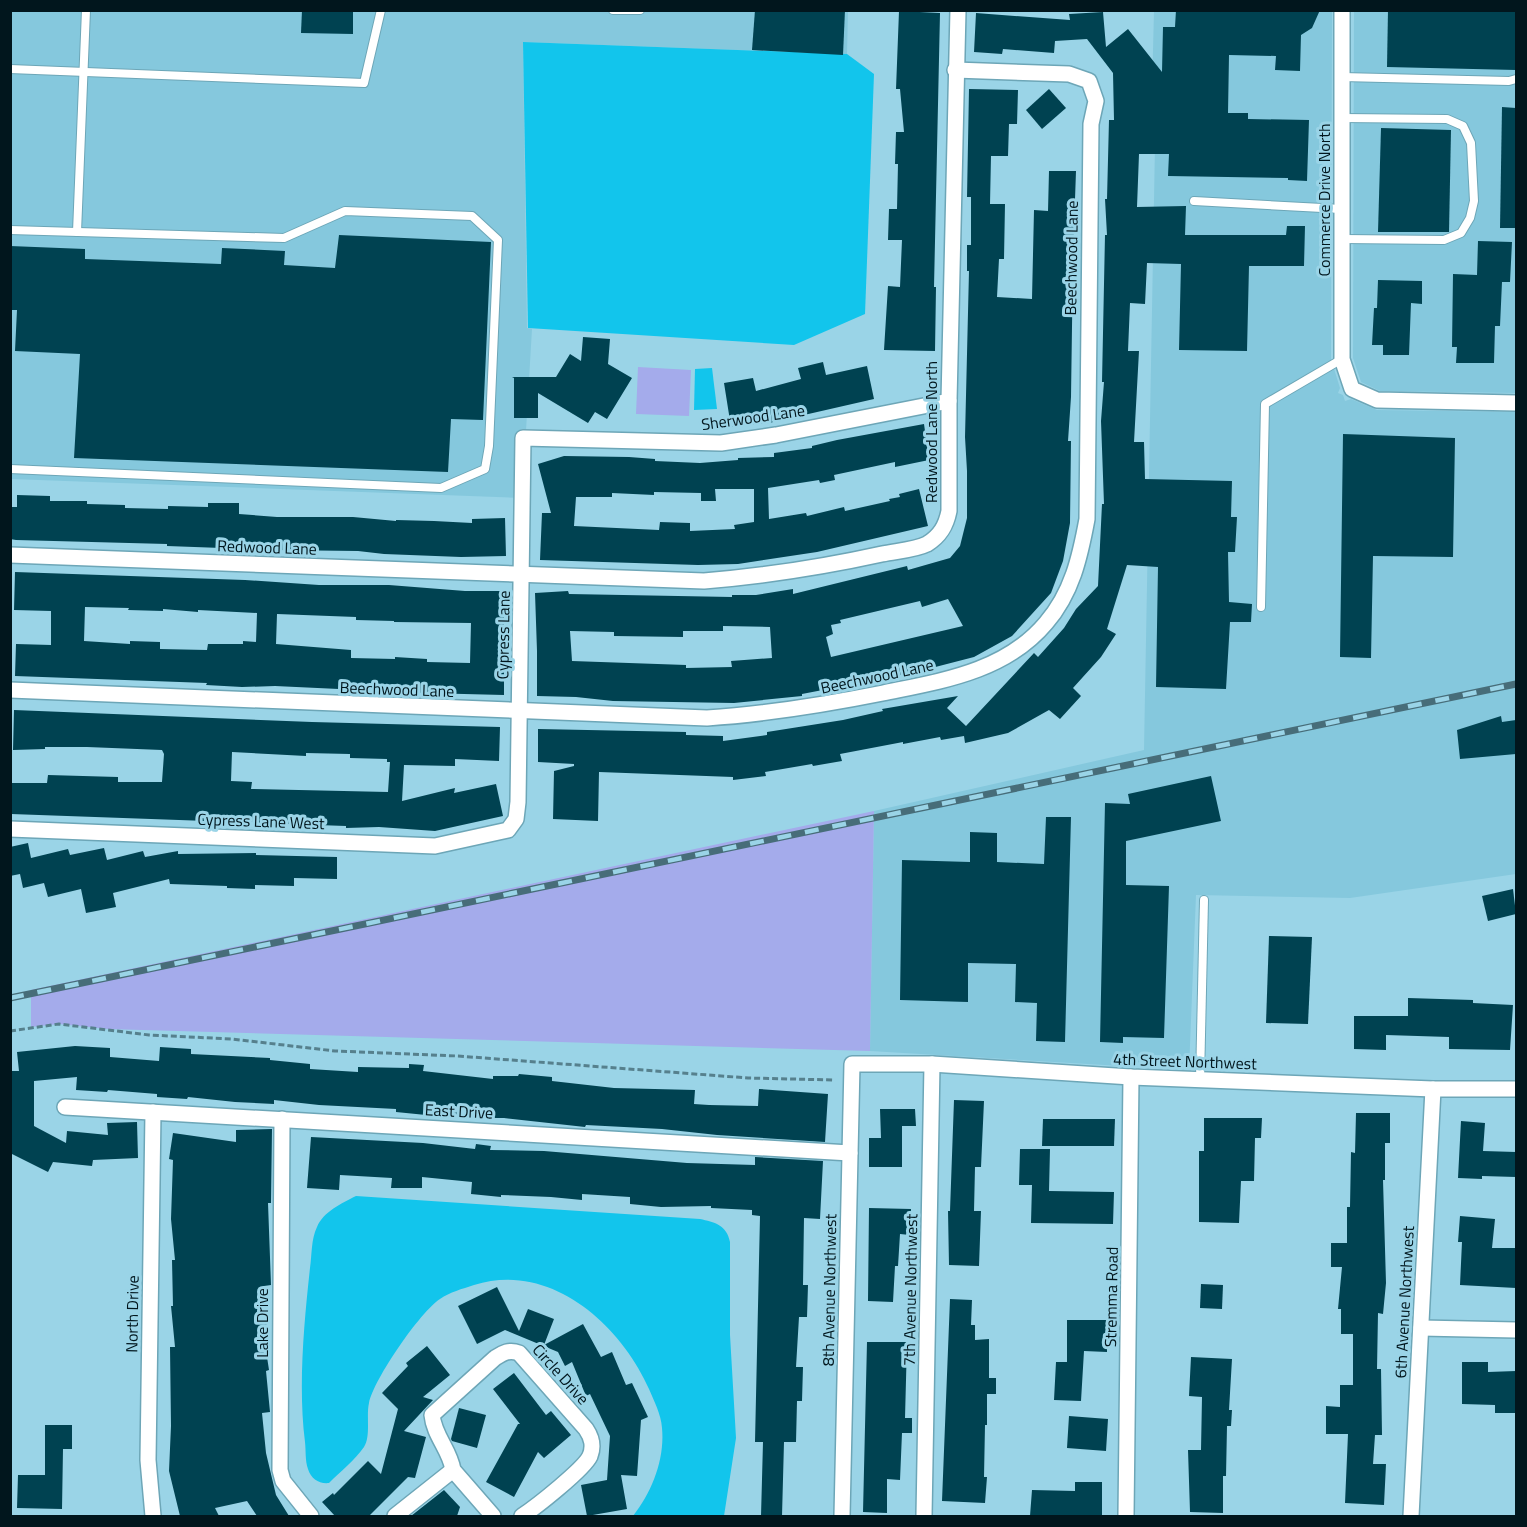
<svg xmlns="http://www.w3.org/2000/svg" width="1527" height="1527" font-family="'Titillium Web',sans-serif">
<rect width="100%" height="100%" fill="#9ad4e7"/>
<g fill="#85c8dd">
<polygon points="11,11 848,11 847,54 523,42 527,328 532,329 522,498 11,479"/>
<polygon points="1154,11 1332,11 1331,359 1340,388 1338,393 1343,395 1345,401 1351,399 1377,410 1516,412 1516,874 1350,898 1196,895 1189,1070 870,1051 874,811 1144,750 1156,90 1152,90"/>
<polygon points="1354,11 1516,11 1516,393 1380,391 1361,382 1353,358"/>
</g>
<g fill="#a4abeb">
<polygon points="638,367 691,370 689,416 636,414"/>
<polygon points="874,811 870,1051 107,1029 59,1024 31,1027 31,990"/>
</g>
<g fill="#12c5ec">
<polygon points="523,42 847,54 874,74 865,314 794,345 528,328"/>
<polygon points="712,368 717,409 694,410 695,369"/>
<path d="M356,1196L700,1219C714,1222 727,1225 730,1242V1335L736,1438L724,1516H633C652,1492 665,1459 662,1428C661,1414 654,1401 649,1389C620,1323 549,1261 474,1285C462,1289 450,1292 440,1299C420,1312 374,1379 369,1403C366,1416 371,1436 364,1447C355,1460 340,1472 329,1483C319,1484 311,1479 308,1469C305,1461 306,1450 305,1442C298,1387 304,1323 310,1268C312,1255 311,1239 317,1227C323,1212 342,1203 356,1196Z"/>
</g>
<g fill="#004251" fill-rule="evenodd">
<polygon points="302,10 353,10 353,34 301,33"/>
<polygon points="755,10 845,10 843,55 752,50"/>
<polygon points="1176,10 1320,10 1312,28 1301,35 1300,71 1275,70 1276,56 1229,55 1228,113 1248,113 1248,119 1309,120 1307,181 1288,180 1288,178 1168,176 1169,154 1139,154 1137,207 1186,206 1185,235 1286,235 1287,226 1305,226 1304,266 1249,266 1247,351 1179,350 1181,264 1147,263 1145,304 1130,303 1128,351 1139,351 1134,442 1144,442 1145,479 1232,481 1231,517 1237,517 1235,552 1228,552 1229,602 1252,604 1251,622 1230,622 1226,689 1156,687 1158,567 1127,565 1107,629 1116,634 1101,657 1073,688 1081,696 1060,719 1049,710 1008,733 965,743 964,736 941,740 940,737 903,744 903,742 840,754 842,761 813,766 812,764 765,772 766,776 733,780 733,777 599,772 598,821 553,819 554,771 574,766 574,764 538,762 538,729 686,732 686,735 723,736 723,741 767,735 767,732 843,720 883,711 882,709 958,696 947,708 966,726 1034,653 1038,657 1064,628 1076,609 1098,586 1102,504 1104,504 1101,421 1104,382 1102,382 1105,235 1107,235 1105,199 1107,199 1109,120 1114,120 1113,73 1087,39 1055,41 1054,53 1003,49 1002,54 974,52 976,13 1070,20 1069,14 1103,12 1106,47 1128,29 1162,72 1163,27 1175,27"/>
<polygon points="1388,10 1516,10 1516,70 1387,67"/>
<polygon points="899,11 940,13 934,287 936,287 935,351 884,350 888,286 900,287 902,240 888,240 889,209 897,209 898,164 895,164 896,132 904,132 900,89 896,89"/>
<path d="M969,89L1018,90L1017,124H1009L1008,156H991L990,204H1005L1004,259H999L997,297L1032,299L1034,210L1048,211L1049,171H1076L1073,256L1071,397L1068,441H1071L1070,523L1063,561L1051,593L1012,636L974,657L916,672L802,694V696L734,703L613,701L576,697L537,696V651L535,593L568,591L569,594L732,597V595H756L793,589V594L907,566L908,570L950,558L960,546L967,518V471L965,437L969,271H967V245H971V197H967ZM948,599L963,626L831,657L826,637L833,634L831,625L841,623L840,620L920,601L922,607ZM723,626L770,627L772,658L731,661L732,667L686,668V665L572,661L570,631L614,632V636L683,637V631H723Z"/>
<polygon points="1049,89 1066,108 1042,129 1026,110"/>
<polygon points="1502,107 1516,108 1516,228 1500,228"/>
<polygon points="1381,128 1451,130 1449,232 1378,232"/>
<polygon points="339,235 491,242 483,420 451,419 448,472 74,458 80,354 15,351 17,310 10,310 10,246 85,249 85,259 221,264 222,248 285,251 284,265 335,268"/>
<polygon points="1478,241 1512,242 1510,282 1502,282 1500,326 1495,326 1494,363 1456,363 1457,347 1452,347 1453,274 1477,275"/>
<polygon points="1378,280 1422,281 1422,304 1411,303 1409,355 1383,355 1383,345 1372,345 1374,308 1377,308"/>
<polygon points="583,337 610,339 608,364 632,378 607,419 595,412 588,423 538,393 538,418 514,418 514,378 512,377 556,377 570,354 581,361"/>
<polygon points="823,362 826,375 867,366 874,399 769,423 731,427 724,383 753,378 756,391 801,379 798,368"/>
<path d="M924,424L929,460L895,467V462L834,475L835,480L820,483L819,480L768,488L769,519L806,513L807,516L844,507L845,511L890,501L889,499L900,497L899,494L919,489L928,526L817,552L738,564L698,565L540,560L542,513H551L538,464L564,456L629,457L655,459V461L700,463L738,460V458L774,457V453L812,448V446L837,440ZM715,489H754V522L734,525L735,529L690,531V523L660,522L659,530L574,526L576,497H612V493L654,495V492L701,493V501H716Z"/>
<polygon points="1343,434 1455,438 1453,557 1373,556 1371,658 1340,657"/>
<polygon points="17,495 50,496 50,501 87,501 87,504 125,505 125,508 168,509 168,506 208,507 208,503 239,503 239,514 277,517 353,517 396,521 396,520 434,521 472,523 472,519 505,518 506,556 461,557 384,554 358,551 275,550 167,546 167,544 16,540 10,539 10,507 17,507"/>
<path d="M15,572L245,580L319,585H389L465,591H504V695L424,693L275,686L242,687L206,685L207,683L15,676L16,644L51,645V611L14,610ZM85,607L129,608L128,610L163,611V609L198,612V610L257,613L256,642L243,641V644H208L207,650L160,649V642L130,641V644L84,641ZM277,614L356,617V620L394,621V622L471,623L470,663L427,662V659L395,657V659L351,658V650L276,644Z"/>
<path d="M14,710L312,722L500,727L499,761L455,759V766L404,765L402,801L455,788L454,793L496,784L503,816L435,831L379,827L346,828V826L11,814V783H47L48,775L118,777V782H162L164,754L162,750L87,747H45V749L13,750ZM232,752L306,756V753L350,754V758L387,759V762H390L388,792L251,789L252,782L231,781Z"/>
<polygon points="1501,716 1502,722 1516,720 1516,754 1460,759 1457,730"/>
<polygon points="1211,776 1221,821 1126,841 1126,885 1169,886 1164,1038 1123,1037 1123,1043 1100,1042 1105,803 1130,804 1128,794"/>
<polygon points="1046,817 1071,817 1065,1042 1036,1041 1037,1003 1015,1002 1016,964 968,963 968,1002 900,1000 902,860 970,862 970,832 997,833 997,862 1044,864"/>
<polygon points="28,843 31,858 68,849 70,855 104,848 107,860 143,851 145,857 178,851 178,854 256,853 256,855 337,857 337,879 294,878 294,886 255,885 255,889 227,888 227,886 170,884 169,879 113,893 116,907 86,913 81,889 48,897 44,883 23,888 20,874 10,876 10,847"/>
<polygon points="1513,889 1516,914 1488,921 1482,896"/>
<polygon points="1269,936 1312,937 1308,1024 1266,1023"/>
<polygon points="1408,998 1473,1000 1473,1003 1513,1005 1510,1050 1449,1049 1449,1037 1386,1035 1386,1050 1354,1049 1354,1016 1408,1016"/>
<polygon points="75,1046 110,1048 110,1057 159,1061 160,1047 191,1049 191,1054 270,1058 270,1060 310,1064 310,1069 358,1072 358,1067 409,1068 409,1064 424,1065 423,1071 493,1079 493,1076 518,1076 519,1074 552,1077 552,1081 614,1088 695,1090 694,1104 709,1105 758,1106 759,1089 828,1094 825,1142 717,1135 662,1129 586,1125 585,1127 504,1118 482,1118 426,1113 426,1115 396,1112 396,1109 319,1105 274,1100 274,1104 235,1102 188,1097 187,1099 157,1097 157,1094 108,1090 107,1092 76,1090 77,1077 34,1081 34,1126 66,1143 67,1131 108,1135 107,1123 137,1122 138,1158 93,1160 92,1166 53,1162 48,1172 10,1153 10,1071 19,1071 17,1052"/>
<polygon points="954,1100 984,1101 981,1167 975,1167 974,1211 981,1211 979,1266 949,1265 948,1211 950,1211"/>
<polygon points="880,1109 915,1109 916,1126 902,1126 902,1167 869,1167 869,1138 881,1138"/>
<polygon points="1356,1113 1390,1113 1390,1143 1385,1143 1385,1180 1383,1180 1386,1283 1383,1314 1378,1313 1377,1369 1381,1369 1382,1435 1375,1435 1373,1464 1386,1464 1384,1505 1345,1503 1348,1434 1326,1434 1326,1406 1340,1407 1340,1385 1353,1385 1353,1334 1341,1334 1341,1309 1338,1309 1342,1267 1331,1267 1331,1243 1347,1243 1347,1207 1350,1207 1351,1152 1355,1153"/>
<polygon points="1204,1118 1262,1118 1261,1138 1255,1138 1254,1181 1241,1181 1239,1223 1199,1222 1199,1151 1204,1151"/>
<polygon points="1043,1119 1115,1119 1114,1146 1042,1146"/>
<polygon points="1461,1121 1485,1123 1483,1151 1516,1152 1516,1177 1482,1176 1482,1179 1458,1178"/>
<polygon points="272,1129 271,1203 268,1203 271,1285 264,1286 267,1330 263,1331 269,1370 266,1371 270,1412 262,1413 266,1453 276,1495 289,1516 257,1516 247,1501 215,1508 219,1516 180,1516 169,1471 171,1426 170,1347 175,1347 171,1306 173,1306 172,1260 175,1260 171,1219 173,1160 169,1159 173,1133 236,1142 236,1130"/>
<polygon points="311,1137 423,1143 475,1149 476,1144 491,1146 490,1150 544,1151 687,1163 755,1165 755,1157 823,1161 820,1219 804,1218 803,1285 808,1285 807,1317 799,1317 796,1367 803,1367 802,1401 797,1401 796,1442 784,1442 782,1516 761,1516 763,1442 755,1442 760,1216 752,1215 752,1210 711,1208 711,1206 661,1207 630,1204 630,1197 582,1194 582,1200 551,1197 501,1195 501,1197 471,1194 472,1182 422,1177 422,1188 391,1188 392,1178 340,1175 339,1190 307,1188"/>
<polygon points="1020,1149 1050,1149 1049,1191 1114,1192 1113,1224 1031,1223 1032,1185 1019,1185"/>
<polygon points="869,1208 911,1209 910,1235 900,1234 898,1266 895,1266 893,1302 868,1301"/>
<polygon points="1460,1216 1495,1219 1492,1248 1516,1248 1516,1288 1460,1285 1462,1242 1458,1242"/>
<polygon points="1201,1284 1223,1285 1222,1309 1200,1308"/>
<polygon points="497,1287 519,1331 528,1309 554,1319 544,1345 583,1324 601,1357 612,1352 626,1385 632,1383 648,1417 641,1420 637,1476 621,1475 627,1509 587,1516 581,1485 607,1480 610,1436 590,1394 586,1396 572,1362 565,1366 558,1352 505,1330 477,1344 458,1306"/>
<polygon points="950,1299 972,1300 971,1325 975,1325 975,1340 989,1339 989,1378 996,1378 996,1394 987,1394 987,1425 985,1425 984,1477 987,1477 985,1503 942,1501"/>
<polygon points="1067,1320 1107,1320 1107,1352 1084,1351 1081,1401 1054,1400 1056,1362 1067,1362"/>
<polygon points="867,1342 907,1342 905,1418 912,1418 912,1433 902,1433 900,1480 887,1479 887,1513 863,1512"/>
<polygon points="427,1346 450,1375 423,1397 433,1400 404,1431 426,1437 415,1478 408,1477 369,1516 335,1516 322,1502 333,1493 334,1495 368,1461 381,1474 398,1409 382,1393 408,1366 406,1363"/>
<polygon points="1191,1357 1232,1359 1229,1410 1232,1410 1231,1426 1227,1426 1226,1476 1223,1476 1223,1513 1190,1512 1188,1450 1201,1450 1202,1397 1189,1396"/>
<polygon points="1462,1362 1488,1362 1488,1372 1516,1371 1516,1413 1495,1413 1495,1405 1462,1404"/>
<polygon points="514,1373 546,1415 551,1411 571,1435 544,1458 538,1452 514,1497 486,1482 518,1424 520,1424 493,1389"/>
<polygon points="459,1408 486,1415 477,1448 452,1441 451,1439"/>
<polygon points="1069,1416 1108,1419 1106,1451 1067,1448"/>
<polygon points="45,1425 72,1425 72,1449 63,1449 62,1509 17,1508 18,1475 45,1475"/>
<polygon points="1075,1482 1102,1482 1102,1516 1030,1516 1032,1490 1075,1491"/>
<polygon points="444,1490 460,1507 457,1516 411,1516"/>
</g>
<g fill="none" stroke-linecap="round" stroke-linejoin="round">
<defs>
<g id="lane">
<polyline points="613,10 640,10"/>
<polyline points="10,69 364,83 381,10"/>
<polyline points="1342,77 1509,81 1516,79"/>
<polyline points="1342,118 1447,119 1463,126 1471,143 1474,201 1470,218 1461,233 1444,240 1343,239"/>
<polyline points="1194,201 1341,209"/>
<polyline points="10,230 284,238 345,211 472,216 498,240 489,446 485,469 441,488 10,469"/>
<polyline points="77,232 86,10"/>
<polyline points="1261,607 1265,404 1342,359"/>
<polyline points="1200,1080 1204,900"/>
</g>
<g id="street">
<polyline points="1342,10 1342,359 1352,389 1377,400 1516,403"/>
<path d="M10,555L704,581C764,576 823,567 882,554C896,551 915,550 927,544C940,536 946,526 949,511V401L958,10"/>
<path d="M10,690L707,718C768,714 823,705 883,693C941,681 1005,672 1046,623C1072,593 1080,557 1087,519L1091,124L1096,101L1089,81L1069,74L955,70"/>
<polyline points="10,829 435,846 508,830 516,819 518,802 523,438 721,443 776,435 949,401"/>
<polyline points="65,1107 850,1153"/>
<polyline points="153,1112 148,1460 153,1516"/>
<polyline points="282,1119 280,1470 283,1481 311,1516"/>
<polyline points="1421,1328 1516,1330"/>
<polyline points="395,1516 453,1470"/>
<path d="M493,1516L453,1470C450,1450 434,1436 432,1415L495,1358C503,1353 509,1349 519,1353L586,1429C592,1438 594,1446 590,1456C584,1469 536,1507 522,1516"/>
<polyline points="842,1516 852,1064 932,1064 1131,1077 1433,1089 1516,1089"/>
<polyline points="924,1516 932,1064"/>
<polyline points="1126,1516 1131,1077"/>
<polyline points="1411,1516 1433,1089"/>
</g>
</defs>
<use href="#lane" stroke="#6da6b7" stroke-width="10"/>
<use href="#street" stroke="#6da6b7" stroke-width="18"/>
<polyline stroke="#56808d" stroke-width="3" stroke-dasharray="6 3" stroke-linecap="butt" points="10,1031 59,1024 149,1035 232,1039 335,1051 458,1056 748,1078 835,1080"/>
<use href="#lane" stroke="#fff" stroke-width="8"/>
<use href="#street" stroke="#fff" stroke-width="15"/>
<defs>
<polyline id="rail" points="10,998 1516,684"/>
</defs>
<use href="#rail" stroke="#476d79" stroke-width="7"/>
<use href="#rail" stroke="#9ad4e7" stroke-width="4.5" stroke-dasharray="14" stroke-linecap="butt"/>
</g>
<g text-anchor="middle" stroke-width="6" stroke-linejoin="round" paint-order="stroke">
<g font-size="16" fill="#01161d" stroke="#9ad4e7">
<text transform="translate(1324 200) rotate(-90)" y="6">Commerce Drive North</text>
<text transform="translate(1071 258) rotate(-89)" y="6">Beechwood Lane</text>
<text transform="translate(753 417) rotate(-8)" y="6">Sherwood Lane</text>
<text transform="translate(931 432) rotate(-90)" y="6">Redwood Lane North</text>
<text transform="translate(267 547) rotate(2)" y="6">Redwood Lane</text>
<text transform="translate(503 635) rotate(-89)" y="6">Cypress Lane</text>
<text transform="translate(877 676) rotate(-12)" y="6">Beechwood Lane</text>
<text transform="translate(397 689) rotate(2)" y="6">Beechwood Lane</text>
<text transform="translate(261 821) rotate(2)" y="6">Cypress Lane West</text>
<text transform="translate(1185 1061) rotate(2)" y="6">4th Street Northwest</text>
<text transform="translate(459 1111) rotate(3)" y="6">East Drive</text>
<text transform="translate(829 1290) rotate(-89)" y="6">8th Avenue Northwest</text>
<text transform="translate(910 1290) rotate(-89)" y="6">7th Avenue Northwest</text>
<text transform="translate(1111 1297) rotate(-89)" y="6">Stremma Road</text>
<text transform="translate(1404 1302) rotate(-87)" y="6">6th Avenue Northwest</text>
<text transform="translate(132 1314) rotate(-89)" y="6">North Drive</text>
<text transform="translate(262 1323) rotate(-90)" y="6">Lake Drive</text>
<text transform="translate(561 1374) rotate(48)" y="6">Circle Drive</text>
</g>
</g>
<rect width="1527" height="1527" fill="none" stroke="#01161d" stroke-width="24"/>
</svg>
